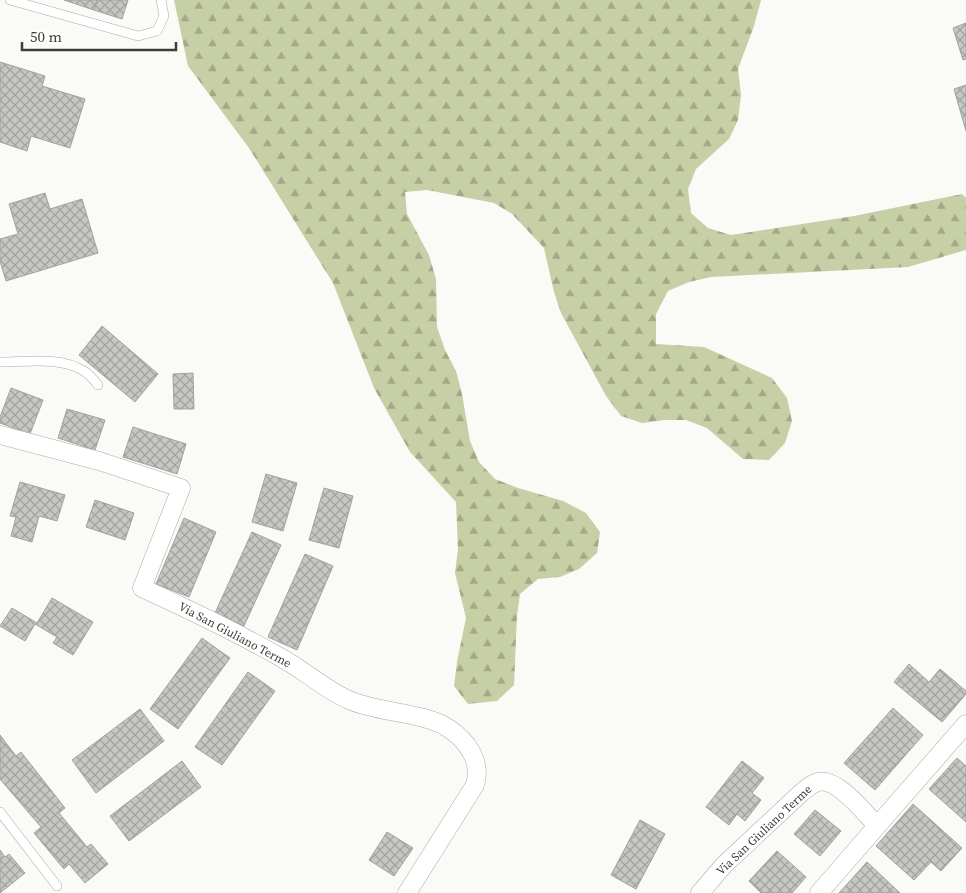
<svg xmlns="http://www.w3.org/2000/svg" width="966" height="893" font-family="'Source Serif 4',serif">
<defs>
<pattern id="forest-firs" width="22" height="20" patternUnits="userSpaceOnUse" patternTransform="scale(1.25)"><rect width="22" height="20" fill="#c7cfa6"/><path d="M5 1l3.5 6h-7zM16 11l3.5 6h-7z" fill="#a3a988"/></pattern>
<pattern id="building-cross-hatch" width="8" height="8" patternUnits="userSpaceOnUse" patternTransform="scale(1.25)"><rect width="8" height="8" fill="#c6c7c2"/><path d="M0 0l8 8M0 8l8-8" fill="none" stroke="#a2a39f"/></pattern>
</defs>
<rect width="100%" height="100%" fill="#fafbf6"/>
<polygon fill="url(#forest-firs)" points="174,0 761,0 754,26 738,69 741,95 738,120 729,139 696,169 688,189 691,213 708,228 731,235 854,216 962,194 966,198 966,250 908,267 711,277 689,282 668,291 656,314 656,344 704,347 772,378 787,398 792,421 785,443 769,460 743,459 707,428 686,420 664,420 642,423 621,416 606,396 561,313 554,292 544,248 512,214 494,203 427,190 405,192 407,214 429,255 436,279 437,327 445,350 456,371 462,394 470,441 479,462 495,479 518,488 563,501 586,513 600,532 597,553 579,569 560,577 538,579 520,594 517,615 514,685 497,701 468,704 454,686 457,662 466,618 455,573 458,549 456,502 410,452 374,388 333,283 249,148 188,66"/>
<g fill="url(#building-cross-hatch)" stroke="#a1a29d">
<polygon points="64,0 97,0 94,10"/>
<polygon points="97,0 128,0 122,19 94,10"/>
<polygon points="966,23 966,59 963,60 953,28"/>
<polygon points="0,62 45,76 42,86 85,99 70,148 31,136 27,151 0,142"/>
<polygon points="966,85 966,131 954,89"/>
<polygon points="45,193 50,209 82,199 98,253 6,281 0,261 0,239 18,234 9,204"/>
<polygon points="102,326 158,374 135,402 79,355"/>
<polygon points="193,373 194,409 174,409 173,374"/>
<polygon points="11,388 43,400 30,434 0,423 0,417"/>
<polygon points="67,409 105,420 95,450 58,438"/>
<polygon points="133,427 186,444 177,474 123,457"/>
<polygon points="266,474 297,483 283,531 252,522"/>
<polygon points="20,482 65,495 57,521 39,516 32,542 11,536 16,517 10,516"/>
<polygon points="324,488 353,496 339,548 309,540"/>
<polygon points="95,500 134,513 125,540 86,527"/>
<polygon points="184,518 216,532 189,597 156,584"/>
<polygon points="252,532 281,545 244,626 215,613"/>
<polygon points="305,554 333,566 297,650 268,637"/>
<polygon points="52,598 93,622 73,655 53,643 57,637 35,624 25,641 0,626 12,608 37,623"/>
<polygon points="202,638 230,658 178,729 150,709"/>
<polygon points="909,664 929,682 940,669 966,691 966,694 942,722 894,682"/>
<polygon points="248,672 275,691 222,765 195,747"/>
<polygon points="893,708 923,735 875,790 844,763"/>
<polygon points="140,709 164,741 96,793 72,760"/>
<polygon points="0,735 16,756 21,752 65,808 59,813 87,847 91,844 108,864 85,883 69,864 64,869 34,833 41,827 0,779"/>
<polygon points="957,758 966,766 966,822 929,789"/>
<polygon points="182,761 201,787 129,841 110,816"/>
<polygon points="742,761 764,778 752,793 761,800 745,821 737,814 729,825 706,807"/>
<polygon points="913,804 962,848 941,871 931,862 914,880 876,846"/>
<polygon points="815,810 841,831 820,856 794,834"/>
<polygon points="640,820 665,834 636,889 611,875"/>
<polygon points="387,832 413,848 394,876 369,860"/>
<polygon points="0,850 5,857 9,854 25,873 0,893"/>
<polygon points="777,851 806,877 792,893 761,893 749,881"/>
<polygon points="867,862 900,893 839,893"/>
</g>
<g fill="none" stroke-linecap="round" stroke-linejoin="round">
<defs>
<g id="lane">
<polyline points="10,0 138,36 157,31 164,16 161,0"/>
<path d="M0,362C27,362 60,356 84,371C89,374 94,380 98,385"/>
<polyline points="0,812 57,886"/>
</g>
<g id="street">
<path d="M0,435L99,461L181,488L142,588C188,609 234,631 278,656C303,669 324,689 349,700C378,713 424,712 448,728C468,741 482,762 475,785L407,893"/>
<polyline points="877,826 966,724"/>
<path d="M700,893L724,865L801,793C806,789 811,784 818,782C837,777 865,813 877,826L819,893"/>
</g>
</defs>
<use href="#lane" stroke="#aaaba6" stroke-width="10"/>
<use href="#street" stroke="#aaaba6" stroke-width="19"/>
<use href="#lane" stroke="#fff" stroke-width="9"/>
<use href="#street" stroke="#fff" stroke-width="18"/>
</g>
<g text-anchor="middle" stroke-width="4.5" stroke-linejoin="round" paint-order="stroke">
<g font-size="12" fill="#3d3d3b" stroke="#fff">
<text transform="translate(235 635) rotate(28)" y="4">Via San Giuliano Terme</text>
<text transform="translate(764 830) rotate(-43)" y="4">Via San Giuliano Terme</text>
</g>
</g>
<path d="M22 42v8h154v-8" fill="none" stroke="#3d3d3b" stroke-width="2.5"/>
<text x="30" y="42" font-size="15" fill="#3d3d3b" stroke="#ffffff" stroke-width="4" paint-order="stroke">50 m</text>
</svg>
